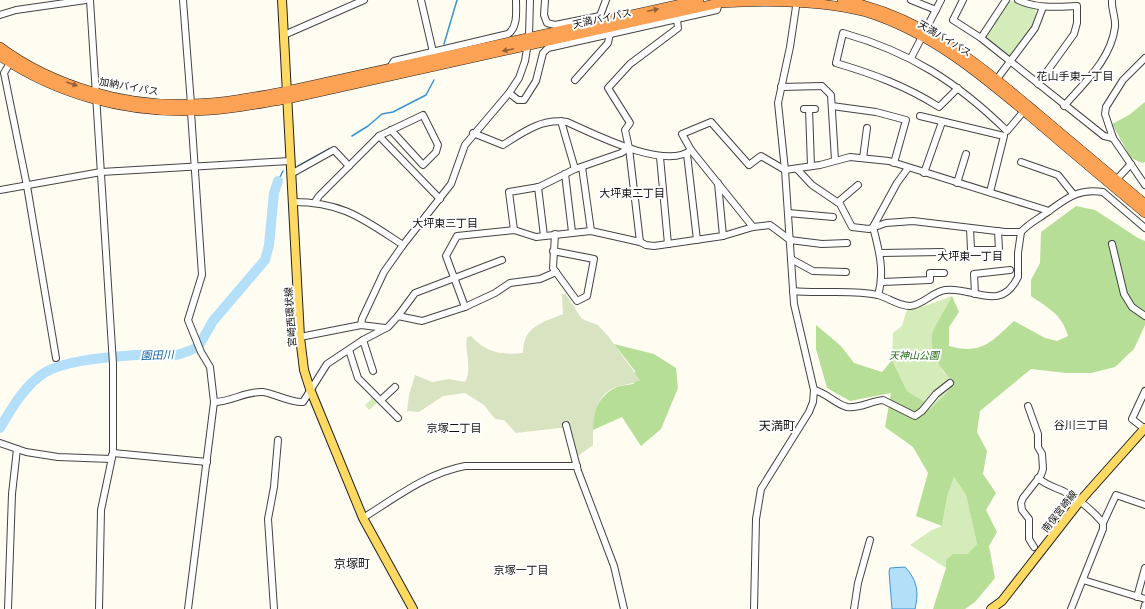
<svg xmlns="http://www.w3.org/2000/svg" width="1145" height="609" font-family="'PT Serif','Noto Sans JP',serif">
<rect width="100%" height="100%" fill="#fffdf2"/>
<g fill="#d3ecb9">
<polygon points="1009,0 1036,9 1034,25 1009,58 985,37"/>
<polygon points="952,296 932,336 943,372 952,380 948,391 930,409 923,401 907,391 892,360 893,333 902,326 907,309 925,306"/>
<polygon points="375,396 379,401 369,410 365,405"/>
<polygon points="954,477 966,495 977,544 967,554 946,561 946,568 910,545 932,530 942,526 947,497"/>
</g>
<g fill="#b6de97">
<polygon points="1145,102 1145,162 1142,163 1131,158 1112,124 1129,115"/>
<path d="M1076,206L1095,210L1138,238L1145,241V325L1134,349L1115,367L1091,373H1066L1031,369L980,411L977,432L987,451L983,474L996,493L986,510L997,532L989,546L995,578L975,602L965,609H933L946,568V560L953,554H967L977,544L966,495L954,477L947,497L942,526L916,516L928,473L913,447L885,427L891,393L850,401L827,388L816,349V325L841,346L854,363L882,372L892,360L907,391L923,401L930,409L948,391L952,380C941,371 930,351 932,336C933,328 948,305 952,296L959,312L949,327V346C982,355 991,342 1014,321L1045,338L1057,341L1068,336C1062,314 1048,308 1031,296V280L1040,263L1041,232Z"/>
<path d="M614,344L654,354L676,368L678,388L661,429L641,446L622,417L593,430C592,412 599,396 615,388C620,385 628,385 634,384L635,371Z"/>
</g>
<path fill="#d8e3c1" d="M565,293L582,319L598,325L608,336L640,380C632,385 624,384 616,387C592,396 593,424 593,445L578,456L568,427L516,433L504,420L495,419L484,405L465,393L443,396L419,412L407,411L409,395L415,375L432,382L449,379L465,382C473,368 464,352 467,337L471,336C486,353 502,355 523,353C523,326 542,323 563,314L562,295Z"/>
<path fill="#b4dff9" stroke="#3794d4" d="M905,567C917,580 919,591 915,609H892L889,572L890,568Z"/>
<g fill="none" stroke-linecap="round" stroke-linejoin="round">
<g stroke="#3794d4" stroke-width="1.5">
<polyline points="444,44 457,0"/>
<polyline points="352,136 368,126 382,114 393,112 426,95 434,80"/>
<polyline points="298,166 329,149"/>
<polyline points="278,181 283,171"/>
</g>
<path stroke="#b4dff9" stroke-width="10" d="M0,428C12,408 24,386 44,373C68,358 119,357 148,354C157,354 166,356 175,355C183,354 191,350 198,347L213,321L265,260L269,245L274,193L278,181"/>
<defs>
<g id="minor">
<polyline points="90,0 113,364 113,453 101,510 99,609"/>
<polyline points="183,0 191,104"/>
<polyline points="421,0 433,52"/>
<polyline points="545,0 544,15 547,23 555,25 600,16"/>
<polyline points="911,0 936,10"/>
<polyline points="963,0 953,20 981,38 1104,136 1113,138"/>
<path d="M1018,0C1037,9 1057,7 1077,6V23L1074,34L1038,84"/>
<polyline points="0,15 16,10 86,0"/>
<polyline points="601,19 600,16 606,0"/>
<polyline points="284,35 364,0"/>
<polyline points="981,38 1006,0"/>
<polyline points="911,58 941,0"/>
<polyline points="1145,58 1123,80 1106,107 1105,114 1113,138 1145,185"/>
<polyline points="10,63 4,73 27,186 56,358"/>
<path d="M389,69L394,61L508,34C518,27 516,12 516,0"/>
<polyline points="997,79 1035,28 1043,7"/>
<polyline points="575,80 608,43 610,33"/>
<polyline points="781,87 822,86 831,95 835,160"/>
<path d="M958,88L939,107C906,86 873,74 836,63L843,33C910,52 957,82 1007,131L1024,111"/>
<polyline points="509,93 518,100 524,100 536,81 543,53 548,48 717,10 719,3"/>
<polyline points="832,106 876,112 906,120 894,163"/>
<path d="M1064,106C1085,82 1111,59 1115,27C1116,18 1111,8 1112,0"/>
<polyline points="804,109 815,109"/>
<polyline points="809,109 811,166"/>
<polyline points="920,116 1004,136 990,192"/>
<polyline points="561,121 575,169"/>
<path d="M473,133L503,145C523,132 542,118 567,122C594,134 666,171 691,150L753,227"/>
<polyline points="379,136 423,115 438,145 436,152 423,165 391,130"/>
<polyline points="691,150 682,134 711,122 749,165 761,156 785,170 820,165 850,157 889,161 1049,211"/>
<polyline points="687,154 697,240"/>
<polyline points="660,157 668,244"/>
<polyline points="863,158 867,128"/>
<polyline points="1021,162 1058,175 1074,195"/>
<polyline points="582,167 591,231"/>
<polyline points="797,169 812,185 840,204 852,227 869,229 886,223 913,221 1005,232 1021,232"/>
<polyline points="924,173 942,122"/>
<polyline points="291,174 334,150 349,166"/>
<polyline points="565,174 572,232"/>
<polyline points="1116,180 1131,164"/>
<polyline points="718,183 723,236"/>
<polyline points="957,183 966,154"/>
<polyline points="538,187 544,236"/>
<polyline points="0,190 101,172 290,161"/>
<path d="M293,202C343,202 363,219 403,245"/>
<polyline points="315,202 319,196 379,136 440,199"/>
<polyline points="838,202 858,185"/>
<polyline points="788,213 833,217"/>
<polyline points="970,228 971,250 999,250 998,231"/>
<polyline points="514,230 509,192 539,187 575,169 621,153 629,148"/>
<polyline points="640,242 629,148 625,130 630,123 608,88 630,64 678,28 677,20"/>
<polyline points="1112,244 1124,294 1132,307 1145,316"/>
<polyline points="553,251 594,259 587,296 577,301 553,268 555,234"/>
<polyline points="880,253 942,252"/>
<polyline points="791,259 813,271 846,272"/>
<polyline points="882,282 930,280 930,273 944,273"/>
<path d="M793,291C820,294 852,289 878,295C889,298 898,306 910,306C923,305 932,292 945,290C973,286 1000,314 1018,277V253L1021,232C1029,223 1040,218 1049,211C1067,198 1079,188 1103,192L1145,228"/>
<polyline points="975,294 974,274 1010,270"/>
<path d="M878,295C885,272 879,250 873,227L897,183L908,168"/>
<polyline points="465,307 446,256 457,236 514,230 536,237 591,231 640,242 646,245 654,246 723,236 753,227 770,225 790,240 822,244 847,243"/>
<polyline points="398,316 415,293 502,260"/>
<polyline points="361,325 362,319 384,272 403,245 451,184 465,145 509,93 519,78 525,61 529,37 530,0"/>
<polyline points="300,337 361,325 385,328"/>
<polyline points="363,340 373,371"/>
<polyline points="349,350 358,378 398,418"/>
<path d="M814,390C827,393 835,404 847,407C859,409 871,401 883,400L915,416L922,411L936,394L950,383"/>
<polyline points="1145,391 1132,419 1145,429"/>
<polyline points="381,400 395,387"/>
<path d="M214,402C231,402 246,391 263,392C276,394 291,403 303,402L327,364L363,340L388,327L398,316L422,321L465,307L495,293L510,283L540,279L556,272"/>
<polyline points="1028,406 1038,434 1038,447 1042,454 1043,469 1041,475 1023,498 1021,503 1022,510 1029,519 1029,539 1034,547"/>
<polyline points="566,425 578,471 614,566 624,609"/>
<polyline points="0,443 26,452 58,457 111,459 112,455"/>
<polyline points="113,453 207,462"/>
<path d="M1038,478C1046,485 1054,487 1063,491C1079,499 1092,510 1103,523V529L1071,609"/>
<path d="M363,518C395,498 427,473 465,466H577"/>
<polyline points="1103,523 1116,495 1145,505"/>
<polyline points="1083,580 1145,599"/>
<polyline points="1137,597 1145,568"/>
<polyline points="8,609 12,494 17,449"/>
<polyline points="188,609 214,402 210,367 201,352 188,320 202,275 191,112"/>
<polyline points="274,609 268,519 274,487 278,440"/>
<polyline points="754,609 756,519 761,489 809,412 813,402 814,390 794,304 785,170 778,103 790,47 797,0"/>
<polyline points="854,609 858,583 870,540"/>
<polyline points="1144,609 1145,605"/>
</g>
<g id="major">
<polyline points="282,0 300,337 304,370 310,389 363,518 413,609"/>
<polyline points="991,609 1002,601 1080,501 1145,428"/>
</g>
<g id="highway">
<path d="M842,0C923,16 977,63 1038,114C1074,144 1109,174 1145,204"/>
<path d="M0,47C53,86 125,107 191,104C224,103 255,97 287,91L699,0"/>
<path d="M0,56C56,94 123,112 190,111C223,111 255,104 287,99L719,3C768,0 819,0 866,12C933,33 984,77 1036,121C1072,152 1109,183 1145,213"/>
</g>
</defs>
<use href="#minor" stroke="#434343" stroke-width="8"/>
<use href="#major" stroke="#212121" stroke-width="10"/>
<use href="#highway" stroke="#212121" stroke-width="10"/>
<use href="#minor" stroke="#fff" stroke-width="6"/>
<use href="#major" stroke="#ffda62" stroke-width="8"/>
<use href="#highway" stroke="#fba254" stroke-width="9"/>
</g>
<defs><path id="oneway-solid" d="M-6-.8H1V-3.2L6.5 0L1 3.2V.8H-6Z"/></defs>
<g fill="#916035">
<use href="#oneway-solid" transform="translate(653 10) rotate(-12)"/>
<use href="#oneway-solid" transform="translate(508 50) rotate(168)"/>
<use href="#oneway-solid" transform="translate(72 84) rotate(19)"/>
</g>
<g text-anchor="middle" stroke-width="4" stroke-linejoin="round" paint-order="stroke">
<g font-size="10" fill="#101010" stroke="#fff">
<text transform="translate(602 18) rotate(-12)" y="4">天満バイパス</text>
<text transform="translate(945 38) rotate(31)" y="4">天満バイパス</text>
<text transform="translate(129 86) rotate(10)" y="4">加納バイパス</text>
<text transform="translate(290 317) rotate(-94)" y="4">宮崎西環状線</text>
<text transform="translate(1059 511) rotate(-52)" y="4">南俣宮崎線</text>
</g>
<g font-size="10" font-style="italic" fill="#2b6c1b" stroke="#fff">
<text x="914" y="359">天神山公園</text>
</g>
<g font-size="11" fill="#101010" stroke="#fff">
<text x="1075" y="80">花山手東一丁目</text>
<text x="632" y="197">大坪東二丁目</text>
<text x="445" y="227">大坪東三丁目</text>
<text x="970" y="260">大坪東一丁目</text>
<text x="1081" y="429">谷川三丁目</text>
<text x="454" y="432">京塚二丁目</text>
<text x="521" y="574">京塚一丁目</text>
</g>
<g font-size="11" font-style="italic" fill="#1165a9" stroke="#fff">
<text transform="translate(157 355) rotate(-2)" y="4">園田川</text>
</g>
<g font-size="12" fill="#101010" stroke="#fff">
<text x="777" y="430">天満町</text>
<text x="352" y="568">京塚町</text>
</g>
</g>
</svg>
